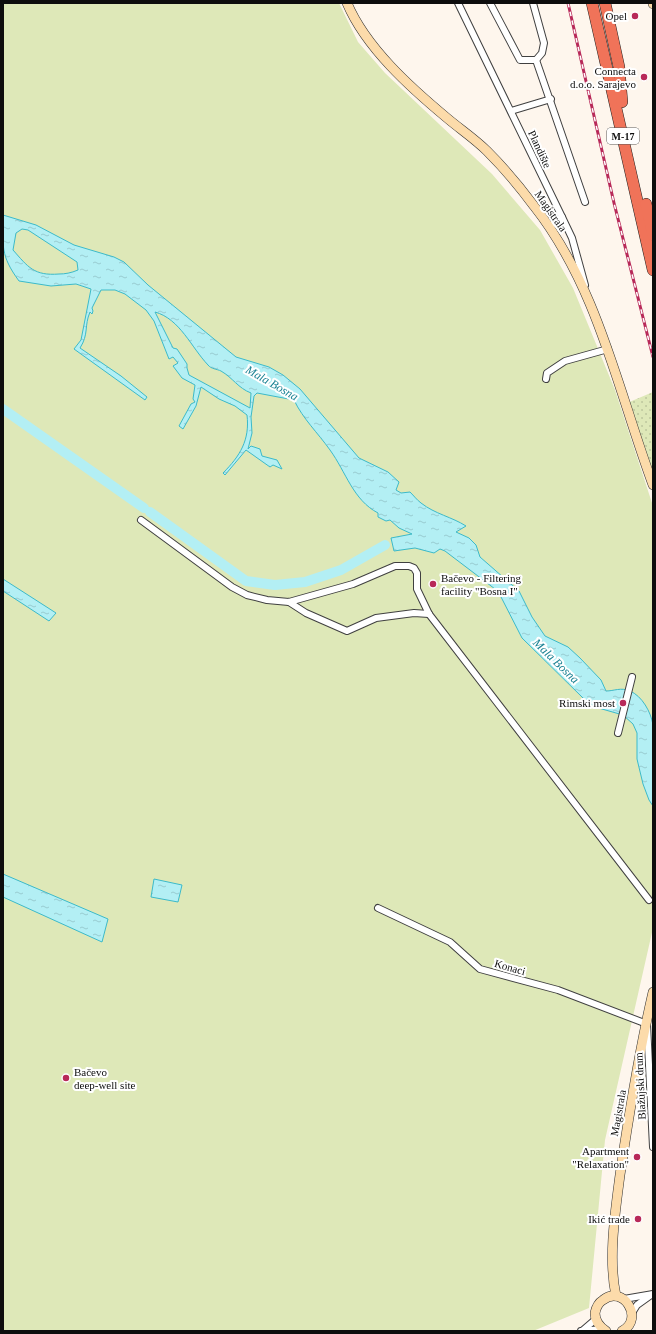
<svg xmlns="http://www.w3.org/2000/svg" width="656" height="1334" font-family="Georgia,serif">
<defs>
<pattern id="grass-dots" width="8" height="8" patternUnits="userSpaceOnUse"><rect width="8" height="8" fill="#dee8b8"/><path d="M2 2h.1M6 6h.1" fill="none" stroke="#bdc69d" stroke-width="1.8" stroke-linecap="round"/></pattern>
<pattern id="water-ripples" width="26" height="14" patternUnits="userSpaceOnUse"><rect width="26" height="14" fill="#b3eff4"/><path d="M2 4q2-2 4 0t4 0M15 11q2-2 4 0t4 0" fill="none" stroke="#99ccd0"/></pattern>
</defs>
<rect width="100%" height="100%" fill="#fef6ed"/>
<polygon fill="url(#grass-dots)" points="653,392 653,475 627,403"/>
<polygon fill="#dee8b8" points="3,3 339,3 358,42 385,73 492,174 540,230 573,288 615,390 653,506 653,928 605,1140 589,1308 533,1331 3,1331"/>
<g fill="url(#water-ripples)" stroke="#3cbac9" fill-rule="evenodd">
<path d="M3,215L36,225L74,245L114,257L124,262L148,285L236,357L269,367L283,375L300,389L359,458L388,472L399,482L396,490L401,493L410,492C414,496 417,500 421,503C435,514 452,517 466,526L456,532L469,538L476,545L480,557L519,591L532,617L545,636L568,647L580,658L601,680L606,691C614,691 621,687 630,691C642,696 651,712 653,725C656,750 653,781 653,806L649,800L643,784L637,759V733L633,724L623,715L595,707L583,698L522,638L500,595L495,589L445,551L440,549L434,553L415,548L394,551L391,538L412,534L399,528L390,520L386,521L378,517V513C353,500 346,472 330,450C318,433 303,419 294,400L257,393L254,396L251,417L252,433L248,449L251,446L260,449L262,456L277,460L282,469L273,465L270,467L246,450L225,475L223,473C240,456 250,440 247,415L235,406L219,399L201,387L196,406L183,429L179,426L191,404L195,402L193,399L195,385L182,378L173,366L178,363L173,357L169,359L154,321L146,310L125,294L115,290H101L92,308L93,311L92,314L90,312C84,326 89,334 80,348L121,376L147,397L145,400L74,349L81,340L91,289L76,284L51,286L19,281C0,255 3,246 3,215ZM22,229L28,230L77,262L78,270C71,273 65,274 59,274C34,276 28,267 13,250L16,233ZM155,312C180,319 191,347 208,365C211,369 217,369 221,371C233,378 238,388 251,393L250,408L189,375L187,368V364L177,349L173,348Z"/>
<polygon points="3,579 56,613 49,621 3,591"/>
<polygon points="3,874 108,919 102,942 3,897"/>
<polygon points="154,879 182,885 178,902 151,897"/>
</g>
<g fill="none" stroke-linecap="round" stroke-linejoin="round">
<g stroke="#b3eff4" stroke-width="10">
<polyline points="3,409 144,508"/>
<polyline points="150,512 246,581 275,585 305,582 341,570 385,545"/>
</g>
<defs>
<g id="street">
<polyline points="458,3 562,217 572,238 585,285"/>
<polyline points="490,3 520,60 536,60 542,53 544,43 533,3"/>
<polyline points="536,60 585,202"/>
<polyline points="511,111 551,99"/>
<polyline points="549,227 562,217"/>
<polyline points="546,379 547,373 565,361 608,349"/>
<polyline points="141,520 232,587 247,595 267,600 289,602 353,584 395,566 409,566 414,568 417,573 417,589 429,614 649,900"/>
<polyline points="289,602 306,613 347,631 376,618 414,613 429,614"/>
<polyline points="618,733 632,677"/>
<polyline points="378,908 450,942 480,969 558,990 647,1024 653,1147"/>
<polyline points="624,1299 653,1294"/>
<polyline points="632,1313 637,1305 651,1295"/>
<polyline points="581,1331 602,1329"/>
<polyline points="582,1331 596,1319"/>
</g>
<g id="secondary">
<path d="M347,3C366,48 411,88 447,118C460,129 475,139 487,151C504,168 520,187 534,206C598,287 618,391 653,485"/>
<polyline points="653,3 653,4"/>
<path d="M616,1296C608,1259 615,1213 620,1175C629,1114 639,1052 653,992"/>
<path d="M606,1331C600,1327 595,1321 595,1313C596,1308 598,1303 603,1300C623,1284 645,1319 622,1331"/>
</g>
<g id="highway">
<polyline points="592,3 653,270"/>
<polyline points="605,3 619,67 622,102"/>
<polyline points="646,204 653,235"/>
</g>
</defs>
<use href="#street" stroke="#404040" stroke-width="8"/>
<use href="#secondary" stroke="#2f2f2f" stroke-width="10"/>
<use href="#highway" stroke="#1e1e1e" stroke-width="12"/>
<use href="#street" stroke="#fff" stroke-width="6"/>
<use href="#secondary" stroke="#fcdbaa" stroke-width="9"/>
<use href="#highway" stroke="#f07359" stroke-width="11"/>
<defs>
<polyline id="rail" points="568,3 614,203 653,357"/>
</defs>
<use href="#rail" stroke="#b82959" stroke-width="3"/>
<use href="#rail" stroke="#fff" stroke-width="1.5" stroke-dasharray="4.5" stroke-linecap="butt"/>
</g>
<g fill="#b82959" stroke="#fff" stroke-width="1.5">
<circle cx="635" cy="16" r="4"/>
<circle cx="644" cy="77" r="4"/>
<circle cx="433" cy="584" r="4"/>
<circle cx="623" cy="703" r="4"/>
<circle cx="66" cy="1078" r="4"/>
<circle cx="637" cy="1157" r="4"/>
<circle cx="638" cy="1219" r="4"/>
</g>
<g text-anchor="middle" stroke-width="4" stroke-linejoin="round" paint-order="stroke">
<rect fill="#fff" stroke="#565656" stroke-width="1" x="607" y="128" width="32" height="16" rx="3"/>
<g font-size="10" font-weight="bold" fill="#0d0d0d">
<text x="623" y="140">M-17</text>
</g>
<g font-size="11" fill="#0d0d0d" stroke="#fff" text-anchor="end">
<text x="627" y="20">Opel</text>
<text x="636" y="75">Connecta<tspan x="636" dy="13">d.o.o. Sarajevo</tspan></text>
<text x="441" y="582" text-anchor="start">Bačevo - Filtering<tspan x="441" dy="13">facility "Bosna I"</tspan></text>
<text x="615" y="707">Rimski most</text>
<text x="74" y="1076" text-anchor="start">Bačevo<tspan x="74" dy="13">deep-well site</tspan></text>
<text x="629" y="1155">Apartment<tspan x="629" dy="13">"Relaxation"</tspan></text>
<text x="630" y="1223">Ikić trade</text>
</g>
<g font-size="11" fill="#0d0d0d" stroke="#fff">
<text transform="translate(540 149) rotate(65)" y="4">Plandište</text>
<text transform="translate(551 211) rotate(55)" y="4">Magistrala</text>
<text transform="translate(510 967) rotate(16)" y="4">Konaci</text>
<text transform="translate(640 1086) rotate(-93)" y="4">Blažujski drum</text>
<text transform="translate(618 1113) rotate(-80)" y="4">Magistrala</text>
</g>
<g font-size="12" font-style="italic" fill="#1a8293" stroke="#fff">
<text transform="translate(272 383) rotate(30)" y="4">Mala Bosna</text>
<text transform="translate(556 661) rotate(44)" y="4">Mala Bosna</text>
</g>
</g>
<rect width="656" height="1334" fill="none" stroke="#0d0d0d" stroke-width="8"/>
</svg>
